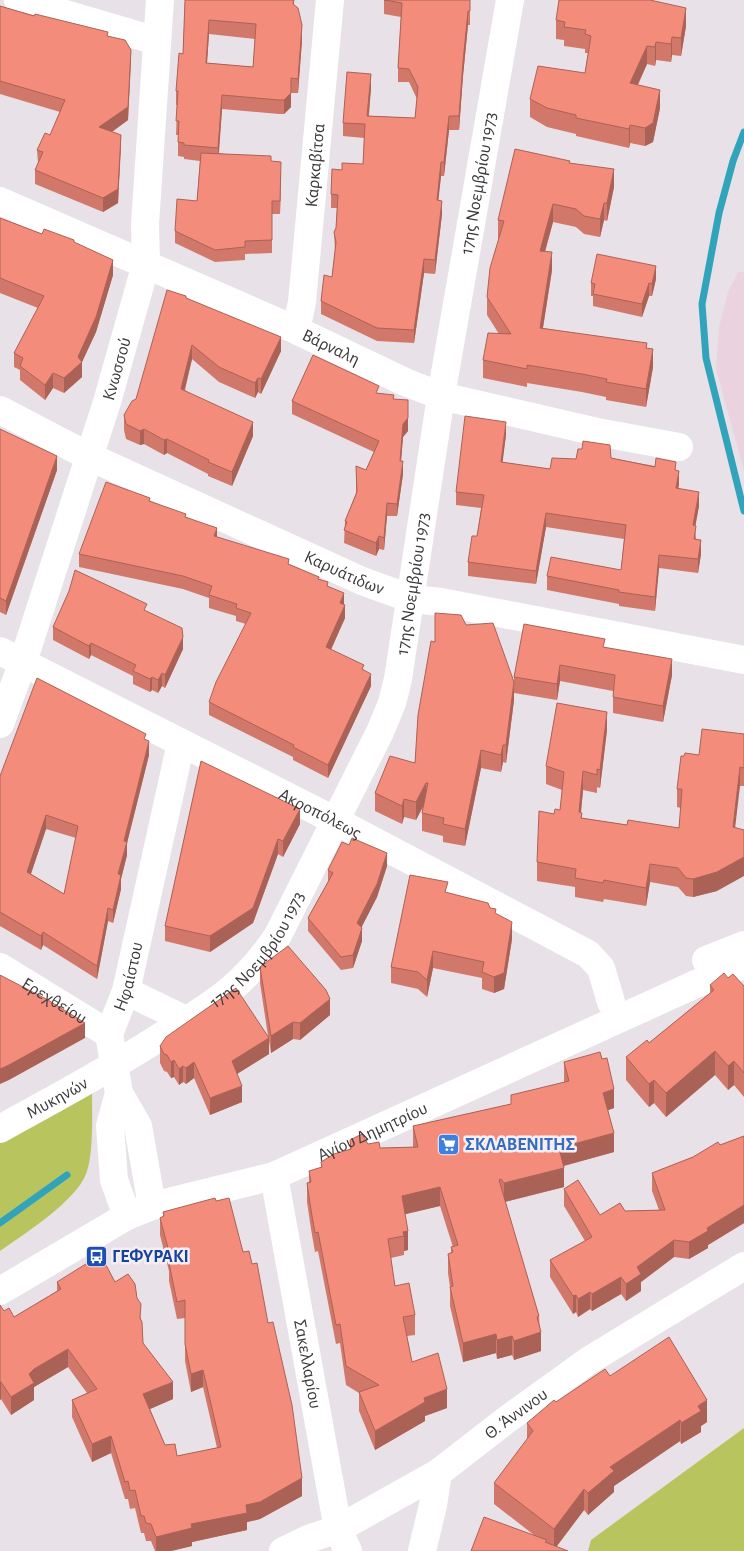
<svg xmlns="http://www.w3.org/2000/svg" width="744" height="1551" font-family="'Alegreya Sans',sans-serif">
<rect width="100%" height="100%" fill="#e9e1e8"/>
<polygon fill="#ead3de" points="738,272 744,272 744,471 716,369 719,327 728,292"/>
<g fill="#b8c55e">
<path d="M92,1089C92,1111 94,1155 86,1174C75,1202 24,1234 0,1251V1143Z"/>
<polygon points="744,1428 744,1551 588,1551 591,1540"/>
</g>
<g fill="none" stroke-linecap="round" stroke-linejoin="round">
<g stroke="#31a4bb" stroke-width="7">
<polyline points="744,132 733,161 719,213 702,304 706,358 744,511"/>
<polyline points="0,1223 67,1175"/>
</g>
<g stroke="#fff" stroke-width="28">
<polyline points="18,0 157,41"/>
<path id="s1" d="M0,201L296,330L405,382L441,396L597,432L679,447"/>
<path id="s2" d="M296,330L302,302L330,0"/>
<path id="s3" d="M0,410L88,456L362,581L412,599L441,602L744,660"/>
<path id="s4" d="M0,651L334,820L588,954L601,968L611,1002"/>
<path id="s5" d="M0,724L23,662L107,402L146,264L145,224L160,0"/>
<path id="s6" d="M0,967L109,1034"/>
<polyline points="126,991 186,1020"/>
<polyline points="119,1093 110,1126 114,1180 127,1216"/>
<path id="s7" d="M0,1129C52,1100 105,1072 155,1040C208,1007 243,989 278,935L380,732L392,703L398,679L441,396L510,0"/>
<path id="s8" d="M274,1176L338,1529L348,1551"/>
<path id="s9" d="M152,1206L138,1126L119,1093L109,1034L126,991L181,743"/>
<path id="s10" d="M283,1551L308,1539L338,1529L438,1473L505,1421L588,1361L744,1266"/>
<polyline points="422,1551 433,1505 438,1473"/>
</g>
<g stroke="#fff" stroke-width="28">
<polyline points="706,960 744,945"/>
<path id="s11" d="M0,1291L127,1216L152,1206L274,1176L698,983L744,965"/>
</g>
</g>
<g fill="#d2786a" fill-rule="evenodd">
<path d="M185,0H294V5L302,40L298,93H291V107L284,114H279L222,109L219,153L271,161L281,174L280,214H272V253L245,254V260L215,262L175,243V231L197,201L200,161L184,159V157L178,156V135H176L177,105H176V91L183,54ZM209,34L255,39L253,67L207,63Z"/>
<polygon points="384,0 470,0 470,25 468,25 463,76 459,130 449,130 444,176 441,176 438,200 442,214 435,274 424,273 414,343 377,341 321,314 321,301 332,277 335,251 334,232 336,228 337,208 331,208 331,194 342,170 363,164 364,138 343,136 343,123 371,88 369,116 415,118 417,99 409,82 398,82 398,68 401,17 384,14"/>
<polygon points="0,6 108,36 131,63 128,120 112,132 121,148 118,203 103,212 35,184 35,170 38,163 37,150 50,135 60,112 0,94"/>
<polygon points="556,20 686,26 681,56 672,55 671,62 656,60 655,66 647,64 638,85 660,108 653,142 645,146 630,143 629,148 576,136 576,134 547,127 530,117 530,99 585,73 588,53 585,53 585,49 564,46 564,40 556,39"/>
<polygon points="570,163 614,187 607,221 604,220 600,237 584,234 576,227 553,222 545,252 552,270 543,328 647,348 653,367 646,407 606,400 606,397 582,392 527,383 527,387 483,378 483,360 499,334 487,315 487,297 499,238 498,238 498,220"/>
<polygon points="0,218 42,234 74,242 113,275 96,332 82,362 82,377 64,393 53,388 45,400 20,380 20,370 14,367 14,353 38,308 0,293"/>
<polygon points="656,279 652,296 649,296 642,317 593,306 593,296 591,296 591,283"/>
<polygon points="186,298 281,351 261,394 258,392 255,398 219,382 192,359 185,390 253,436 232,486 208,476 208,474 167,453 164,455 144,444 140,445 126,439 124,430 124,415 136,399"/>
<polygon points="379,393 394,399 408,431 403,437 401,461 403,474 397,516 387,516 384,550 379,549 376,556 344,543 345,521 356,493 356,466 366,470 374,452 292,414 292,401"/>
<polygon points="0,429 57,470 6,615 0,612"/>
<polygon points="506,435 502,462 550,469 576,459 611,458 676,470 679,484 678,488 699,506 695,526 696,539 701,554 698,573 659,568 655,611 619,606 619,604 547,590 547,576 621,570 624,539 546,527 536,584 468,576 468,562 477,536 481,508 456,505 456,492"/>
<polygon points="150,502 186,518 217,537 289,565 319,580 328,586 344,604 345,618 331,650 364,670 371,686 328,778 293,760 293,757 209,715 209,702 246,624 236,621 236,616 209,608 209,598 183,589 79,567 79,554"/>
<polygon points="147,612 183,649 165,688 162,686 158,693 152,690 150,692 133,684 133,676 91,655 89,659 53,640 53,627"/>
<polygon points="466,625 514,682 514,677 605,647 672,675 663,722 613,713 613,691 560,681 557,700 514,693 514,700 506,763 503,762 501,772 481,768 465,846 443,842 443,836 422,831 422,813 423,806 416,820 404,817 402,824 375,811 375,793 415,763 435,642"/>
<polygon points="607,730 600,788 597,787 597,793 583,790 581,813 582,818 627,825 679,828 681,808 677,807 677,789 684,756 699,755 744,734 744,786 740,786 717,891 693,897 686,896 678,887 650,882 646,906 604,899 603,902 575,897 575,887 537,881 537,862 554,814 560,810 562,790 546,784 546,766"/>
<path d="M146,740L149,755L127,843V855L121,879V889L113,923L108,921L97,979L43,945L41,950L0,926V776ZM46,829L76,838L64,894L31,874Z"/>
<polygon points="201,761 300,824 283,857 278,854 253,923 210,952 165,941 165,926"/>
<polygon points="387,866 377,897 361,928 362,941 353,968 341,970 308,931 308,918 328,882 328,870"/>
<polygon points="448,893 490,908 496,914 512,939 504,989 494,993 482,989 482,978 433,968 427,997 418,989 391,983 391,967"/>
<polygon points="260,967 330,1015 300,1040 293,1039 271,1053 269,1041 269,1054 237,1074 242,1102 210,1115 194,1078 186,1084 183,1082 179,1085 174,1077 171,1078 167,1072 164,1071 160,1063 160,1046 268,1036 260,983"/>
<polygon points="728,978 744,986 744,1097 734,1085 728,1090 715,1075 666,1117 654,1103 649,1107 626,1080 626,1057 649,1043 710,993 710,985"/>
<polygon points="564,1062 614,1108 608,1110 614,1152 564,1166 564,1187 505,1202 539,1316 541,1351 514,1360 512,1355 497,1359 496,1353 463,1362 450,1306 450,1287 448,1273 448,1254 451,1253 451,1247 453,1247 440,1206 405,1214 408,1250 404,1251 404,1255 391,1258 395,1286 415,1315 415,1335 407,1336 412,1362 447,1408 425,1416 425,1421 375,1450 359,1411 359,1393 346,1385 340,1343 336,1344 318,1251 315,1252 311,1229 307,1202 307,1183 309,1182 309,1171 321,1168 321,1162 350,1149 350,1140 380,1148 413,1147 413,1126 511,1104 564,1082"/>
<polygon points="744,1136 744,1223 708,1245 708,1248 689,1259 674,1257 641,1282 641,1291 626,1301 621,1294 592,1311 590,1309 578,1317 576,1312 573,1314 550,1277 550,1260 585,1241 564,1206 564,1189 600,1215 625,1211 659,1210 652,1191 652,1173 693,1157 720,1145"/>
<polygon points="216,1201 243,1252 252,1264 268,1323 302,1496 260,1519 247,1522 247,1530 192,1542 192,1546 171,1551 155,1551 151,1541 146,1541 144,1533 141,1533 135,1508 130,1509 128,1499 125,1499 111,1453 92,1462 72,1417 72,1400 87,1393 68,1367 34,1387 34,1400 11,1415 1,1399 0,1400 4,1311 14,1317 57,1291 57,1282 103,1267 115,1282 137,1298 141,1320 143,1343 173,1399 150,1409 165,1445 177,1456 217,1448 203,1387 191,1392 185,1361 185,1318 177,1319 169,1281 169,1271 160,1235 160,1218 163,1216 163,1212"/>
<polygon points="610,1376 707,1422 701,1426 701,1432 681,1444 680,1441 614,1486 614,1492 588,1515 584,1510 556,1547 471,1551 534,1535 494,1504 494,1483 527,1440 527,1423 556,1402"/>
</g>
<g fill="#ab6256">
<polygon points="686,8 686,26 681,56 681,38"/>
<polygon points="468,11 468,25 463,76 459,130 459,116 463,62"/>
<polygon points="209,20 209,34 206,77 206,63"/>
<polygon points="302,25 302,40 298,93 298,79"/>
<polygon points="672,37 672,55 671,62 671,44"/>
<polygon points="656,42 656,60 655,66 655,47"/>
<polygon points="647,46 647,64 630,101 630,83"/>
<polygon points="131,50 128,120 99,141 99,127"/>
<polygon points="371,74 371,88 367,130 367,116"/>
<polygon points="660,90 660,108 653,142 645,146 645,128"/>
<polygon points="291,93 291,107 284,114 284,100"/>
<polygon points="222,95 222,109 218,162 218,148"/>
<polygon points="449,116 449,130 444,176 444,162"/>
<polygon points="630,125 630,143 629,148 629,129"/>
<polygon points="121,135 118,203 103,212 103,198"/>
<polygon points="281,162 281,174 280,214 280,201"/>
<polygon points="441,162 441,176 437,214 437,200"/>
<polygon points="614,169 614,187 607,221 607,203"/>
<polygon points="442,201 442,214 435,274 435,260"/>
<polygon points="604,203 604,220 600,237 600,219"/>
<polygon points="553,204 553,222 540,269 540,251"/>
<polygon points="552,252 552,270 540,346 540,328"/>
<polygon points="424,259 424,273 414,343 414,330"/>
<polygon points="113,260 113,275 96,332 82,362 82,377 64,393 64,378 78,357"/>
<polygon points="656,266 656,279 652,296 652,284"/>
<polygon points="649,283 649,296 642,317 642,304"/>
<polygon points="281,337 281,351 261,394 261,379"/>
<polygon points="192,345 192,359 181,404 181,389"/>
<polygon points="653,349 653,367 646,407 646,389"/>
<polygon points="53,373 53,388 45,400 45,385"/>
<polygon points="258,378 258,392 255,398 255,383"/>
<polygon points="408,400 408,431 403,437 400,474 400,461 403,424"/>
<polygon points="253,422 253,436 232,486 232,472"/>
<polygon points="506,422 506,435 501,475 501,462"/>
<polygon points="144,429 144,444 140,445 140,431"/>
<polygon points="167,439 167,453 164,455 164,440"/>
<polygon points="57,456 57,470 6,615 6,601"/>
<polygon points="403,461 403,474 397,516 397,504"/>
<polygon points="679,471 679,484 676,501 676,488"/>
<polygon points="699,492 699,506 693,539 693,525"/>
<polygon points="387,503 387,516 384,550 384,538"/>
<polygon points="546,513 546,527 536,584 536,571"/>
<polygon points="217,528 217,541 214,536"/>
<polygon points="379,536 379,549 376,556 376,543"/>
<polygon points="701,540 701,554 698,573 698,559"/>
<polygon points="659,555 659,568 655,611 655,597"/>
<polygon points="344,593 344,606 340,603"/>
<polygon points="345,605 345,618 326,660 326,647"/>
<polygon points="183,637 183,649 165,688 165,675"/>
<polygon points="91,643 91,655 89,659 89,646"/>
<polygon points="672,659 672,675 663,722 663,706"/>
<polygon points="560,665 560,681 557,700 557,684"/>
<polygon points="162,673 162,686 158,693 158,680"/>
<polygon points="371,674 371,686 328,778 328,765"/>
<polygon points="152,677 152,690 150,692 150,679"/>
<polygon points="514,682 514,700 506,763 506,745"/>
<polygon points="607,712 607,730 600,788 600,770"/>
<polygon points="149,741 149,755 127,843 127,855 121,879 121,889 113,923 113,910 124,841"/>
<polygon points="503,745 503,762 501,772 501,755"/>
<polygon points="481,750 481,768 465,846 465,829"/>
<polygon points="740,767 740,786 733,846 733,827"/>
<polygon points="583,771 583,790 579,831 579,812"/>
<polygon points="426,783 426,801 416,820 416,802"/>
<polygon points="404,799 404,817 402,824 402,806"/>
<polygon points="300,809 300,824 283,857 283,841"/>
<polygon points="46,815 46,829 27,885 27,872"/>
<polygon points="278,839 278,854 253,923 210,952 210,936"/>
<polygon points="387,853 387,866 377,897 357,936 357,923"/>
<polygon points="744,857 744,876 717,891 693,897 693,879"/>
<polygon points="650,864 650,882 646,906 646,888"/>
<polygon points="108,908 108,921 97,979 97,966"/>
<polygon points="512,922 512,939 504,989 494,993 494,977"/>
<polygon points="362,928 362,941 353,968 353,955"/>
<polygon points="43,932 43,945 41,950 41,936"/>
<polygon points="433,951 433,968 427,997 427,980"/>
<polygon points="330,999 330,1015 300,1040 300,1023"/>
<polygon points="293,1022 293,1039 271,1053 271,1036"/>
<polygon points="85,1023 85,1038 9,1080 0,1084 0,1069"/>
<polygon points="269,1038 269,1054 232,1077 232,1061"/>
<polygon points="715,1051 715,1075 666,1117 666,1093"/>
<polygon points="174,1060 174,1077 171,1078 171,1062"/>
<polygon points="734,1061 734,1085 728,1090 728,1066"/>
<polygon points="194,1062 194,1078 186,1084 186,1068"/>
<polygon points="183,1066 183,1082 179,1085 179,1069"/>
<polygon points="654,1080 654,1103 649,1107 649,1084"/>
<polygon points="242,1086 242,1102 210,1115 210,1098"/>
<polygon points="614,1089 614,1108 603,1112 603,1093"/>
<polygon points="614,1133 614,1152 559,1167 559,1148"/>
<polygon points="564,1168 564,1187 504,1202 504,1183"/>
<polygon points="440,1187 440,1206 402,1215 402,1196"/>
<polygon points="744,1205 744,1223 708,1245 708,1248 689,1259 689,1242 707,1228"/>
<polygon points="408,1231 408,1250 404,1251 404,1236 403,1232"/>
<polygon points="674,1240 674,1257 641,1282 641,1291 626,1301 626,1284 637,1267"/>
<polygon points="621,1277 621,1294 592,1311 592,1294"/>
<polygon points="590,1292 590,1309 578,1317 578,1299"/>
<polygon points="576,1295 576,1312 573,1314 573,1296"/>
<polygon points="541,1332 541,1351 514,1360 514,1341"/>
<polygon points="496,1334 496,1353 463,1362 463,1343"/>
<polygon points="512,1336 512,1355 497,1359 497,1340"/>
<polygon points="68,1349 68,1367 34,1387 34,1400 11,1415 11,1397 29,1374 34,1369"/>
<polygon points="203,1370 203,1387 191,1392 191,1374"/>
<polygon points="0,1382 1,1382 1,1399 0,1400"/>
<polygon points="173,1382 173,1399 143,1412 143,1394"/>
<polygon points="447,1389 447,1408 425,1416 425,1421 375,1450 375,1431 424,1398"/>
<polygon points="707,1400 707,1422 701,1426 701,1432 681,1444 681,1423 698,1406"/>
<polygon points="680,1420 680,1441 614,1486 614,1492 588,1515 588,1493 610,1467"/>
<polygon points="111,1436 111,1453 92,1462 92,1444"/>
<polygon points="302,1478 302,1496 260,1519 247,1522 247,1530 192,1542 192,1546 171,1551 156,1551 156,1537 191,1524"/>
<polygon points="584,1489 584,1510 554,1550 554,1529"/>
</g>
<g fill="#f48c7b" stroke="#ab6256" fill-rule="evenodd">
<path d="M185,0H294L293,4L298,8L302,25L298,79L291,78V93L284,100H279L222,95L218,148L184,145V143L178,142L179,121H176L178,91H176L179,53L183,54ZM209,20L256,24L253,67L206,63Z"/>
<polygon points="384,0 470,0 470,11 468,11 463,62 459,116 449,116 444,162 441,162 437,200 442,201 435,260 424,259 414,330 377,328 321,301 324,275 332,277 336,242 334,232 336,228 338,195 331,194 332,169 342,170 342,163 363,164 365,124 343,123 347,72 371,74 367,116 415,118 418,87 409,69 398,68 402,3"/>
<polygon points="559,0 650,0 686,8 681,38 672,37 671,44 656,42 655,47 647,46 630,83 660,90 653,123 645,128 630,125 629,129 576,118 576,115 547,108 530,99 538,66 585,73 591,36 585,34 586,30 564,27 565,22 556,20"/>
<polygon points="0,6 34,16 35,14 108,32 107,36 125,40 131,50 128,107 99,127 121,135 118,189 103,198 35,170 43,152 37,150 45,133 50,135 65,100 0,81"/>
<polygon points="515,149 570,161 569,163 614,169 607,203 604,203 600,219 584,216 576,209 553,204 540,251 552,252 540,328 647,343 646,348 653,349 646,389 606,382 607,379 582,374 527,365 527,369 483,360 488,333 511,334 487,297 490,268 504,221 498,220"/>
<polygon points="201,153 271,156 271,161 281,162 280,201 272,201 272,240 245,241 245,247 215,250 175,231 177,199 197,201"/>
<polygon points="0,218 42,234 44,229 74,240 74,242 113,260 96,317 78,357 82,362 64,378 53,373 45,385 20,366 23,358 14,353 44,296 0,278"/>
<polygon points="597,254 656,266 652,284 649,283 642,304 593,294 595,284 591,283"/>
<polygon points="167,290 186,296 186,298 281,337 261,379 258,378 255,383 219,367 192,345 181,389 253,422 232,472 208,462 209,460 167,439 164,440 144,429 140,431 126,424 124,415 132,401 136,399"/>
<polygon points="313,355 379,386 376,393 394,395 393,399 408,400 408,418 403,424 400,461 403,461 397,504 387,503 384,538 379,536 376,543 344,530 347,522 345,521 357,492 356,466 366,470 379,441 292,401"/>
<polygon points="465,416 506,422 501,462 550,469 552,458 576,459 578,449 582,449 583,441 610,445 611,458 655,467 656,458 676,462 675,470 679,471 676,488 699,492 693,525 696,526 694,539 701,540 698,559 659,555 655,597 619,592 619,590 547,576 551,557 621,570 626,525 546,513 536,571 468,562 472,536 477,536 484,495 456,492"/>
<polygon points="0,429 57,456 6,601 0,598"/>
<polygon points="106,482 150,498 149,501 186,514 185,517 217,528 214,536 289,559 288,564 319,577 318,579 328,582 327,586 344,593 340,603 345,605 326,647 364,665 362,669 371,674 328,765 293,747 294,745 209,702 216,682 251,613 236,608 237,604 209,595 212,586 183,576 79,554"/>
<polygon points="75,570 147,604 144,610 182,628 183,637 165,675 162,673 158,680 152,677 150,679 133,671 136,665 91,643 89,646 53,627 69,591"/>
<polygon points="435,613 461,615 466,625 493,623 514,682 506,745 503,745 501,755 481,750 465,829 443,824 444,818 422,813 428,783 426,783 416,802 404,799 402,806 375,793 390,756 415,763 418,715 431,641 435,642"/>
<polygon points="524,624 605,639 603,647 672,659 663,706 613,697 615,675 560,665 557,684 514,677"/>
<path d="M37,678L146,734L144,739L149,741L124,841L127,842L118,874L121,875L113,910L108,908L97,966L43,932L41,936L0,912V776ZM46,815L78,826L64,894L27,872Z"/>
<polygon points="557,703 607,712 600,770 597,769 597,775 583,771 579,812 582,813 581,818 627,825 628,820 679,828 682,789 677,789 681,756 684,756 685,753 699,755 702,729 744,734 744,768 740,767 733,827 744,830 744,857 717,872 693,879 686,878 678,868 650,864 646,888 604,880 603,883 575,878 576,869 537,862 539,811 554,814 555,809 560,810 564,772 546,766"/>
<polygon points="201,761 300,809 283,841 278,839 253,908 210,936 165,926"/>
<polygon points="352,838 387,853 377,884 357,923 362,928 353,955 341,957 308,918 333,873 328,870 342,842 349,845"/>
<polygon points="410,875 448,882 445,892 488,903 490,908 496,909 495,913 512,922 504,973 494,977 482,972 484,962 433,951 427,980 418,972 391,967"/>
<polygon points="288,946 326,990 330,999 300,1023 293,1022 271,1036 260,967"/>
<polygon points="724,973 728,978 733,974 744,986 744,1073 734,1061 728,1066 715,1051 666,1093 654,1080 649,1084 626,1057 647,1040 649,1043 714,990 710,985"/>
<polygon points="0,975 48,1000 85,1023 9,1065 0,1069"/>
<polygon points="236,988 269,1038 232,1061 242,1086 210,1098 194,1062 186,1068 183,1066 179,1069 174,1060 171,1062 167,1055 164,1054 160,1046 166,1037"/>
<polygon points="600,1052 602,1059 607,1058 614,1089 603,1093 614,1133 559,1148 564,1168 504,1183 501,1179 499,1180 539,1316 537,1317 541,1332 514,1341 512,1336 497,1340 496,1334 463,1343 450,1287 453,1286 448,1254 453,1252 451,1247 458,1245 440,1187 402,1196 408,1231 403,1232 404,1236 388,1239 395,1286 409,1283 415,1315 403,1317 412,1362 438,1353 447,1389 424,1398 425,1402 375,1431 359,1392 379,1385 346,1366 340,1324 336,1325 318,1232 315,1233 311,1210 307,1183 311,1182 309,1171 322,1167 321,1162 334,1154 351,1149 350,1140 362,1134 368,1144 379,1142 380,1148 418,1147 413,1126 511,1104 511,1095 569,1081 564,1062"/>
<polygon points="744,1136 744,1205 707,1228 708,1231 689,1242 674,1240 637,1267 641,1274 626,1284 621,1277 592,1294 590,1292 578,1299 576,1295 573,1296 550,1260 592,1237 564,1189 578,1180 600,1215 620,1203 625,1211 665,1210 652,1173 693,1157 718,1142 720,1145"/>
<polygon points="215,1198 216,1201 229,1198 243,1252 249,1251 252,1264 257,1263 268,1323 273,1322 292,1405 302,1478 260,1502 246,1505 247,1513 191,1524 192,1528 156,1537 151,1524 146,1523 144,1516 141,1516 135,1490 130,1491 128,1481 125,1482 111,1436 92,1444 72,1400 97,1389 68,1349 34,1369 29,1374 34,1383 11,1397 1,1382 0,1382 0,1305 4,1311 9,1308 14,1317 61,1289 57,1282 97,1257 103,1267 106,1265 115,1282 128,1274 135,1284 137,1298 141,1304 140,1318 142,1322 143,1343 173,1382 143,1394 165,1445 175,1444 177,1456 221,1447 203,1370 191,1374 185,1344 185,1300 177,1302 169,1263 172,1263 160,1218 164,1216 163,1212"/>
<polygon points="669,1337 707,1400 698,1406 701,1411 681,1423 680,1420 610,1467 614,1471 588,1493 584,1489 554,1529 494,1483 533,1431 527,1423 554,1400 556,1402 605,1369 610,1376"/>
<polygon points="484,1517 547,1540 545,1542 568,1551 471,1551"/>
</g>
<defs>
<symbol id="supermarket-square" viewBox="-11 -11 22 22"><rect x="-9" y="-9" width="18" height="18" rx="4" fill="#3f7fe0" stroke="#f6eef5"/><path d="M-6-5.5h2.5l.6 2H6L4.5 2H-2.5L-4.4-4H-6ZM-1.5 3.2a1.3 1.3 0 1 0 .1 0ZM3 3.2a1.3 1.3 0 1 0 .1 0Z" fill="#fff"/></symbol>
<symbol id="bus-square" viewBox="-11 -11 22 22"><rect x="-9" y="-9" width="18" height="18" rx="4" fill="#1a4fb4" stroke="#f6eef5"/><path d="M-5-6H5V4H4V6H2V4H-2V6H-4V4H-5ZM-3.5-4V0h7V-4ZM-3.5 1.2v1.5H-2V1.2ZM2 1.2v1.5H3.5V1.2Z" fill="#fff"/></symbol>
</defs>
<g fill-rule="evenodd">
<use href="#supermarket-square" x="436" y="1132" width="25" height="25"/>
<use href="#bus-square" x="84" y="1244" width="25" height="25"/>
</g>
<g text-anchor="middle" stroke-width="5" stroke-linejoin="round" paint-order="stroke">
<g font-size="18" fill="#3c393c" stroke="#f6eef5">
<text dy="6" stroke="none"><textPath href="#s2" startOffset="166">Καρκαβίτσα</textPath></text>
<text dy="6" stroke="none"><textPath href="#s7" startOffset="1128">17ης Νοεμβρίου 1973</textPath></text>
<text dy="6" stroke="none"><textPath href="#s1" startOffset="362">Βάρναλη</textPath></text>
<text dy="6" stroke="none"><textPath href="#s5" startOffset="374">Κνωσσού</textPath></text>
<text dy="6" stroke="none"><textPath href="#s3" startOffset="381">Καρυάτιδων</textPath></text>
<text dy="6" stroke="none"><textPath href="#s7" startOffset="722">17ης Νοεμβρίου 1973</textPath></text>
<text dy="6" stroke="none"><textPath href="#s4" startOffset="359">Ακροπόλεως</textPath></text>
<text dy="6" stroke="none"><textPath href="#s7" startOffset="318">17ης Νοεμβρίου 1973</textPath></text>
<text dy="6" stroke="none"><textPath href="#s9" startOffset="240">Ηφαίστου</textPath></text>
<text dy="6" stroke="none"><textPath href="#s6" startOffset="64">Ερεχθείου</textPath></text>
<text dy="6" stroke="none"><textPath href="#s7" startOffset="65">Μυκηνών</textPath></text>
<text dy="6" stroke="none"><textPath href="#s11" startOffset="408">Αγίου Δημητρίου</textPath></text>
<text dy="6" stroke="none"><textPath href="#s8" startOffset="191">Σακελλαρίου</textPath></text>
<text dy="6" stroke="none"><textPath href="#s10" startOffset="272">Θ. Άννινου</textPath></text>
</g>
<g font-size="18" font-weight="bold" fill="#366cbe" stroke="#f6eef5" text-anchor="start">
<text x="465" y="1150">ΣΚΛΑΒΕΝΙΤΗΣ</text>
</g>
<g font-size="18" font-weight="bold" fill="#164399" stroke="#f6eef5" text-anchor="start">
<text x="112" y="1262">ΓΕΦΥΡΑΚΙ</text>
</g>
</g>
</svg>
